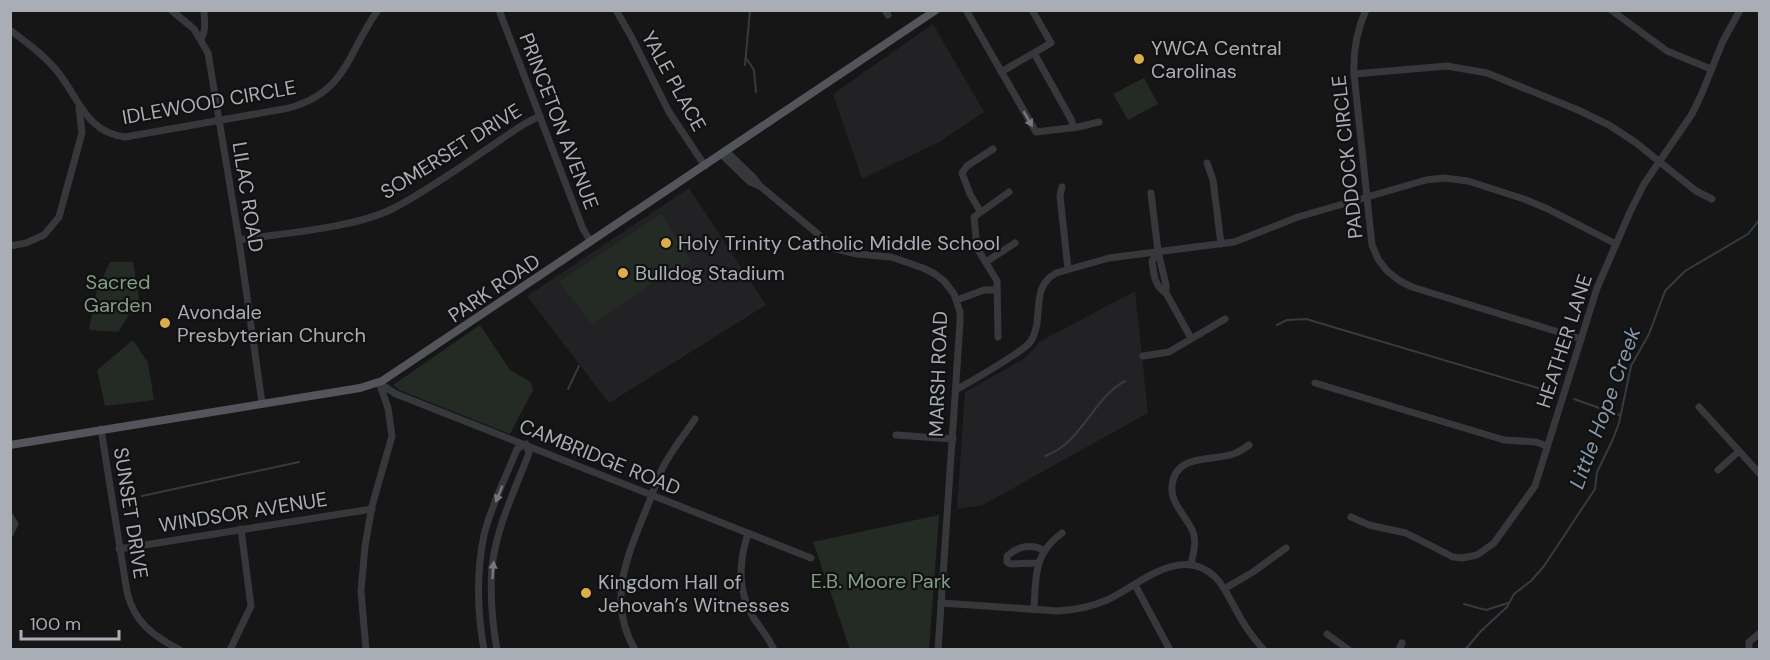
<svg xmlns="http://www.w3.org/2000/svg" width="1770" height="660" font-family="'DM Sans',sans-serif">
<rect width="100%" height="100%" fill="#161617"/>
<g fill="#222224">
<polygon points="933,24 984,112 939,142 862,179 833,94"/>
<polygon points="689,188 766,305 609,403 527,296"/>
<polygon points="1135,291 1148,413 983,505 957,509 965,392 1022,360 1031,352 1039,342"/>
</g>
<g fill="#242b25">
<polygon points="1144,78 1158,104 1128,120 1113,94"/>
<polygon points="661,214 691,261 656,283 655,281 592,324 559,282"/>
<polygon points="110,262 133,262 139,299 118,332 89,330 97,290"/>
<polygon points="480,325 510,370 531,382 533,390 510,434 399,390 393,385"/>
<polygon points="133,340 148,363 154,400 105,406 97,370"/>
<polygon points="939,515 929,649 850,649 813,542"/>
</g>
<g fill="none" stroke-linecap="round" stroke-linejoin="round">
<g stroke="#343c42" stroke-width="2">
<polyline points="746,58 754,70 756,92"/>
<polyline points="745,65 750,10"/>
<polyline points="1277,325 1287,320 1306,319 1548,391"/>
<polyline points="568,389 579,366"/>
<polyline points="1574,399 1619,415"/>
<path d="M1045,456C1082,443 1092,399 1125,381"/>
<polyline points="142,496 299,462"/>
<polyline points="1464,604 1486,610 1508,603"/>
<polyline points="1465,650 1481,631 1507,607 1514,594 1531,581 1544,566 1595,489 1597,472 1613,439 1619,423 1631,366 1649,334 1665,291 1685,271 1748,234 1760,219"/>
</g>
<g stroke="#37383c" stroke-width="7">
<polyline points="171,10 194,29 208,53 239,240 262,403"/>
<polyline points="499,10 583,229 591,242"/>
<polyline points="616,10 632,38 669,112 705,166"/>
<polyline points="885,10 888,15"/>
<polyline points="966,10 1036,132 1078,127 1099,122"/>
<path d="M1366,10C1356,32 1353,51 1354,74L1372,245L1378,259L1387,271L1400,281L1412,287L1581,339"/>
<polyline points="1611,10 1667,51 1711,69"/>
<path d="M10,30C26,42 44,55 57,71C78,96 86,133 125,137L289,108C348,91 347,53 378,10"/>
<path d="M201,39C207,29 204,21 204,10"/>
<polyline points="1034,53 1072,121 1073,128"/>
<polyline points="1001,72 1051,43 1032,10"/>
<polyline points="1354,74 1447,66 1487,73 1578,110 1609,125 1635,142 1696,191 1712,199"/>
<polyline points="727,152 754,178 760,186 836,249 857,254 891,257 923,268 935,274 944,281 954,294 960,312 960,322 938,650"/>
<polyline points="722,155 750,182 760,186"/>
<polyline points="1207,163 1213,180 1221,244"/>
<polyline points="1062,187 1060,196 1068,269"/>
<path d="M1151,193L1158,251L1166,285V293C1154,286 1154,274 1152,261L1158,251"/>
<polyline points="980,211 970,194 962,173 967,166 993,149"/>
<path d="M239,240C283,233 354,228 392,209C427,191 460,167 493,145C508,135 523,123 540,116"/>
<polyline points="10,246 26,243 44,235 59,217 82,133 79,108"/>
<polyline points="986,262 1015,243"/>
<polyline points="1166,293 1191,338"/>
<polyline points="957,300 984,290 997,290"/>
<polyline points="998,337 997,281 977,248 974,217 1009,192"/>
<polyline points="1143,356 1169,352 1225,319"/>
<polyline points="379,383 396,394 811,558"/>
<polyline points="1315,383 1504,440 1536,442 1547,446"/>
<path d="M956,390C971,381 1024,352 1031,341C1045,318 1029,288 1056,273L1109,258L1234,242L1298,217L1426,180L1444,178L1468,181L1524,199L1548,209L1616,244"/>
<polyline points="1699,407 1760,474"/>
<path d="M101,429L127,592C134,622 153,636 180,650"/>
<polyline points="896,435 953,439"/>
<polyline points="1718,470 1738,452"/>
<polyline points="10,516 15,524 10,534"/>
<polyline points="1351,517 1369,525 1406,533 1453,557 1462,558 1477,555 1494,543 1535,486 1597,288 1630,212 1644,184 1692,114 1702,93 1723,41 1740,10"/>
<path d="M748,533C739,562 737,590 753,617C760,628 769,638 774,650"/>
<polyline points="119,549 372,509"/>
<path d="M1038,563L1011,564L1007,562V556C1018,546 1032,543 1045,551"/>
<path d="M1191,564C1193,554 1197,542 1193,532C1187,517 1170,503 1172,486C1175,453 1211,462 1233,454C1239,452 1244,449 1249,445"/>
<polyline points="1135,585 1170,650"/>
<polyline points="1224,589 1253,572 1286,548"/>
<path d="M941,603L1058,611C1075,610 1091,607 1107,600C1139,585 1181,544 1215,577C1224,585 1229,598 1235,608C1243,624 1252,637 1264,650"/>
<path d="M1034,609C1036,577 1033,554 1062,533"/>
<polyline points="1327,634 1349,650"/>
<polyline points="230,650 251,606 241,529"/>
<polyline points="366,650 361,591 365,546 372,506 392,436 388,408 380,385"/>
<path d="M484,650C477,611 476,574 484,535C491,506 506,477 517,449L526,444L529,453C515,490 496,528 492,567C490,595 492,622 497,650"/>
<path d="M635,650C608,603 625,562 643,517C650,501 655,485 662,469C671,451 684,435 695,419"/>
<polyline points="1399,650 1402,643"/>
<polyline points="1749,650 1749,642 1760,633"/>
</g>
<polyline stroke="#53555a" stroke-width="8" points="10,445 360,388 382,381 936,10"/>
</g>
<defs><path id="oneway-solid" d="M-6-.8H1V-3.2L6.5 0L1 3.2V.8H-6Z" transform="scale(1.5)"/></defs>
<g fill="#76787f">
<use href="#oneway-solid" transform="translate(1028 119) rotate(60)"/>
<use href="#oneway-solid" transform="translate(499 494) rotate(112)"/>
<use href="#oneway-solid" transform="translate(493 570) rotate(-86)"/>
</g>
<g fill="#dbae4a" stroke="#111112" stroke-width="2">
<circle cx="1139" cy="59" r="6"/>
<circle cx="666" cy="243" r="6"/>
<circle cx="623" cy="273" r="6"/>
<circle cx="165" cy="323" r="6"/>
<circle cx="586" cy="593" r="6"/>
</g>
<g text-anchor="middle" stroke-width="4.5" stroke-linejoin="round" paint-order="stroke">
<g font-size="20" fill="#a9adb5" stroke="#111112" text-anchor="start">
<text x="1151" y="55">YWCA Central<tspan x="1151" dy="23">Carolinas</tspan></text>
<text x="678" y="250">Holy Trinity Catholic Middle School</text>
<text x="635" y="280">Bulldog Stadium</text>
<text x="177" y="319">Avondale<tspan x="177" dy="23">Presbyterian Church</tspan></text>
<text x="598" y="589">Kingdom Hall of<tspan x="598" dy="23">Jehovah’s Witnesses</tspan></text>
</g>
<g font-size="20" fill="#a9adb5" stroke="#111112">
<text transform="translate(674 81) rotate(61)" y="7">YALE PLACE</text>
<text transform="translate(209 102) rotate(-10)" y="7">IDLEWOOD CIRCLE</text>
<text transform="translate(559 121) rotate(69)" y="7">PRINCETON AVENUE</text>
<text transform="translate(451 151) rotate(-32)" y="7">SOMERSET DRIVE</text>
<text transform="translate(1347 157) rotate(-96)" y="7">PADDOCK CIRCLE</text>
<text transform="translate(248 197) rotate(81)" y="7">LILAC ROAD</text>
<text transform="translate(494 288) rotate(-34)" y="7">PARK ROAD</text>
<text transform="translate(1564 341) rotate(-72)" y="7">HEATHER LANE</text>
<text transform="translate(938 374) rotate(-88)" y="7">MARSH ROAD</text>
<text transform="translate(600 457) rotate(22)" y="7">CAMBRIDGE ROAD</text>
<text transform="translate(243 512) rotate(-9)" y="7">WINDSOR AVENUE</text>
<text transform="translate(131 513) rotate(81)" y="7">SUNSET DRIVE</text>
</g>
<g font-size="20" fill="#839e85" stroke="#111112">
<text x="118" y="289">Sacred<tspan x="118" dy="23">Garden</tspan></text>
<text x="881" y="588">E.B. Moore Park</text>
</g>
<g font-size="21" font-style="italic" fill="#8599ac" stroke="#111112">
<text transform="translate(1605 408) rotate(-70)" y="7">Little Hope Creek</text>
</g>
</g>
<rect width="1770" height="660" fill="none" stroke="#a9adb5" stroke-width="24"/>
<path d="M21 630v9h98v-9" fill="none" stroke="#a9adb5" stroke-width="3"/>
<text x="30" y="630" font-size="18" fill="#a9adb5" stroke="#111112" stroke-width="4.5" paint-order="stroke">100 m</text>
</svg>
